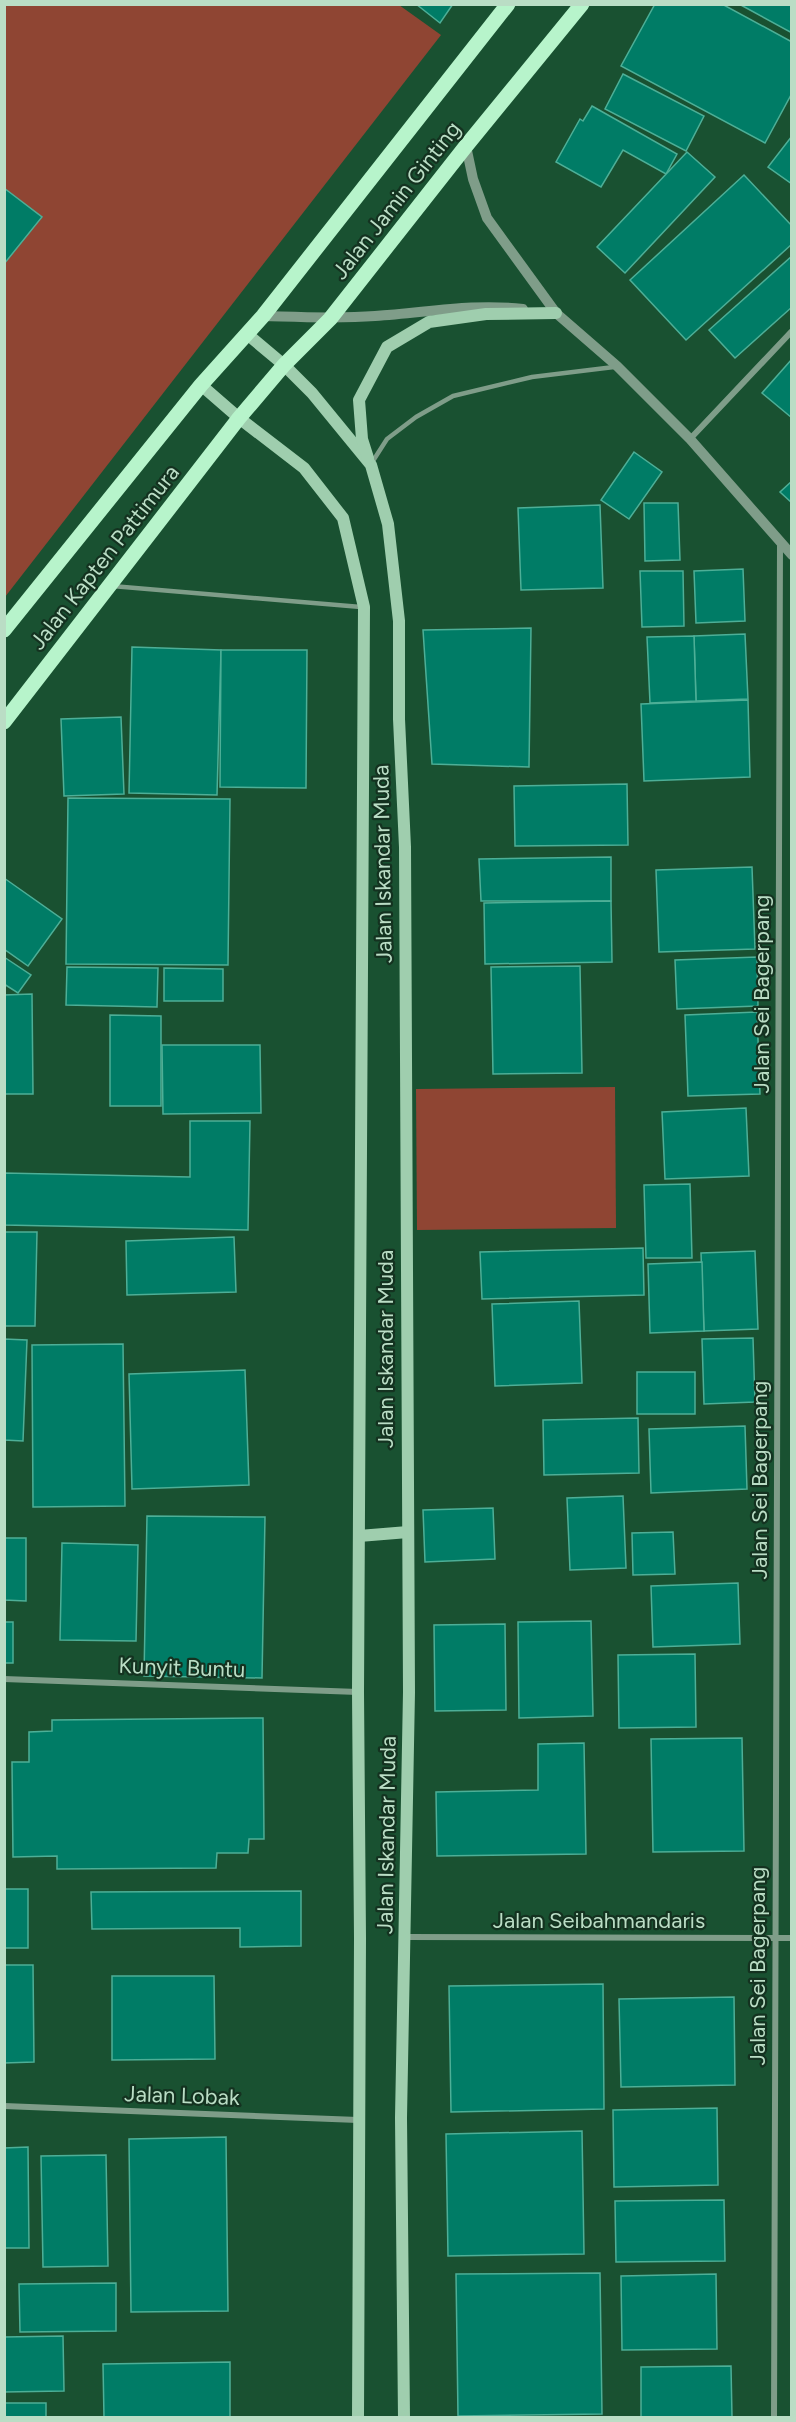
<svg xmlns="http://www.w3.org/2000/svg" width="796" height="2422" font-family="Figtree,sans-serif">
<rect width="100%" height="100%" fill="#195131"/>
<g fill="#8f4533">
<polygon points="5,5 399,5 441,35 5,597"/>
<polygon points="615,1087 616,1228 417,1230 416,1089"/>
</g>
<g fill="#007c66" stroke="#4daf97" stroke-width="1.5">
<polygon points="416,4 453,4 440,23"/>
<polygon points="655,4 722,4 792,42 792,93 765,143 621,66"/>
<polygon points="739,4 792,4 792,33"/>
<polygon points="623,74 704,116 686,151 605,109"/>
<polygon points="592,106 677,154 666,174 623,150 601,187 556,162 580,119 583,121"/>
<polygon points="792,136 792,184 768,167"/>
<polygon points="687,152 715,177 625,273 597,247"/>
<polygon points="744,175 792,226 792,244 686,340 630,280"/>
<polygon points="4,188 42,217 4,264"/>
<polygon points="792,256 792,307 735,358 709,330"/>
<polygon points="792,359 792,418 762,393"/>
<polygon points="634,452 662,472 629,519 601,500"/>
<polygon points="792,481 792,503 780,492"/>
<polygon points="644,503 678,503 680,560 645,561"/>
<polygon points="600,505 603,588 521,590 518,508"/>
<polygon points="743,569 745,621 696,623 694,571"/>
<polygon points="640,571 683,571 684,626 642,627"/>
<polygon points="531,628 529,767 432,764 423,630"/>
<polygon points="745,634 748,699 696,701 694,636"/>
<polygon points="694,636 696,701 650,703 647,637"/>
<polygon points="132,647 221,650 217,795 129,793"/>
<polygon points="221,650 307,650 306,788 220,787"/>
<polygon points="748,700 750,777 644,781 641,704"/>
<polygon points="121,717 124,794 64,796 61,719"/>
<polygon points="627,784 628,845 515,846 514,786"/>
<polygon points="68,798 230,799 228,965 66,964"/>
<polygon points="611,857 611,901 481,901 479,859"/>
<polygon points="752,867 755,949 659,952 656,870"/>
<polygon points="4,878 62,919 28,966 4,949"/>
<polygon points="611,901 612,962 485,964 484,903"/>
<polygon points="4,957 31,975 18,993 4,984"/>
<polygon points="757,957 758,1006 677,1009 675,960"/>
<polygon points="580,966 582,1073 493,1074 491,967"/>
<polygon points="67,967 158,968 157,1007 66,1005"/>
<polygon points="164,968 223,969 223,1001 164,1001"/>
<polygon points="32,994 33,1094 4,1094 4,995"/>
<polygon points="757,1012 760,1094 688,1096 685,1015"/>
<polygon points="110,1015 161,1016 161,1106 110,1106"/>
<polygon points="162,1045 260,1045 261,1113 163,1114"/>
<polygon points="746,1108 749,1176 665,1179 662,1112"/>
<polygon points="190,1121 250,1121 248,1230 4,1225 4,1173 190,1177"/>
<polygon points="690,1184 692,1258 646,1258 644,1185"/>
<polygon points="4,1232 37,1232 35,1326 4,1326"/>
<polygon points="234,1237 236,1292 127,1295 126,1241"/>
<polygon points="643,1248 644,1295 482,1299 480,1252"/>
<polygon points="755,1251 758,1329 704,1331 701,1253"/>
<polygon points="702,1262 704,1331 650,1333 648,1264"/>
<polygon points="579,1301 582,1383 495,1386 492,1304"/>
<polygon points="753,1338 755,1402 704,1404 702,1339"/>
<polygon points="4,1339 27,1340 23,1441 4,1440"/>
<polygon points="123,1344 125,1506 33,1507 32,1345"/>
<polygon points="245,1370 249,1485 132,1489 129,1374"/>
<rect x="637" y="1372" width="58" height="42"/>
<polygon points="638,1418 639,1473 544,1475 543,1420"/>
<polygon points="745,1426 747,1489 651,1493 649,1429"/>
<polygon points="623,1496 626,1568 570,1570 567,1498"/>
<polygon points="493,1508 495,1559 425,1562 423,1510"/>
<polygon points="147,1516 265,1517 262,1678 144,1676"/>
<polygon points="673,1532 675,1574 633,1575 632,1533"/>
<polygon points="4,1538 26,1538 26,1601 4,1600"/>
<polygon points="62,1543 138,1545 136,1641 60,1640"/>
<polygon points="738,1583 740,1644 653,1647 651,1586"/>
<polygon points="591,1621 593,1716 519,1718 518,1622"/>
<rect x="4" y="1622" width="9" height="41"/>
<polygon points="505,1624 506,1710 435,1711 434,1625"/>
<polygon points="695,1654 696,1727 619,1728 618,1655"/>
<polygon points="263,1718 264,1839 249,1839 248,1853 217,1853 216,1868 57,1869 57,1856 13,1857 12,1762 29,1762 29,1732 52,1731 52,1720"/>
<polygon points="742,1738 744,1851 653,1852 651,1739"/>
<polygon points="584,1743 586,1854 437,1856 436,1792 538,1790 538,1744"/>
<rect x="4" y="1889" width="24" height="59"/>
<polygon points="301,1891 301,1946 240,1947 240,1928 92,1929 91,1892"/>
<polygon points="4,1965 33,1965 34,2062 4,2063"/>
<polygon points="112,1976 214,1976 215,2059 112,2060"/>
<polygon points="603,1984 604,2109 451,2112 449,1986"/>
<polygon points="734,1997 735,2085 621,2087 619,1999"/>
<polygon points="717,2108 718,2185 614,2187 613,2110"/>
<polygon points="582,2131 584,2254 448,2256 446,2134"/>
<polygon points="226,2137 228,2311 131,2312 129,2139"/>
<polygon points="28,2147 29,2248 4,2248 4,2148"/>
<polygon points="106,2155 108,2266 43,2267 41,2156"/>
<polygon points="724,2200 725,2261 616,2262 615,2201"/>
<polygon points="600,2273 602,2414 458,2416 456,2274"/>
<polygon points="716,2274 717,2349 622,2350 621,2276"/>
<polygon points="116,2283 116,2331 20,2332 19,2284"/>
<polygon points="63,2336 64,2391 4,2392 4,2337"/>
<polygon points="230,2362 230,2418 104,2418 103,2364"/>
<polygon points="731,2366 732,2417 641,2418 641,2367"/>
<rect x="4" y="2403" width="42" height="15"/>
</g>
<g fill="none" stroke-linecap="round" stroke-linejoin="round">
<g stroke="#7f9d89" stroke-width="4.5">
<polyline points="371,464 387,439 416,417 453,396 532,377 614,367"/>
<polyline points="112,586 361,607"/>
</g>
<g stroke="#7f9d89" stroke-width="6">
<polyline points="690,439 792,331"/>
<polyline points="4,1679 358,1692"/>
<polyline points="406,1937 792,1938"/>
<polyline points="4,2106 358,2120"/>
<polyline points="774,2418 780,544"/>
</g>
<g stroke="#7f9d89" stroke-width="10">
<polyline points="466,146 473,179 487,218 556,313 617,366 690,439 792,555"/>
<path d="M263,316C300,317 337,319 375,316C426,313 471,303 523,309"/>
</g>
<g stroke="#9fceae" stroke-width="12">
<polyline points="247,334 284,365 312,393 371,465 388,524 399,621 399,719 405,847 409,1692 401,2118 404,2418"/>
<polyline points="201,385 239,418 304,468 343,518 364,607 358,1692 360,1938 358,2418"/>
<polyline points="368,458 362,439 359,400 387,347 429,322 486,314 556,313"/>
<polyline points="359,1536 408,1532"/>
</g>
<g stroke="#b7f4cb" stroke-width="15">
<polyline points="4,630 201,385 263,316 508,4"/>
<polyline points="4,722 239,418 284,365 330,319 466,146 582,4"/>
</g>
</g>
<g text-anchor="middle" stroke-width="4.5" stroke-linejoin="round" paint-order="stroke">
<g font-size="22" fill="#baddc5" stroke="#143220">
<text transform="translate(396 200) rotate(-52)" y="8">Jalan Jamin Ginting</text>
<text transform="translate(104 557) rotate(-52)" y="8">Jalan Kapten Pattimura</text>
<text transform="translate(382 864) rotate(-91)" y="8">Jalan Iskandar Muda</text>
<text transform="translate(761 994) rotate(-90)" y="8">Jalan Sei Bagerpang</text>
<text transform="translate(385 1349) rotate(-90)" y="8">Jalan Iskandar Muda</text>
<text transform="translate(759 1480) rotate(-90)" y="8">Jalan Sei Bagerpang</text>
<text transform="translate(182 1667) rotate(2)" y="8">Kunyit Buntu</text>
<text transform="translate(386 1835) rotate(-89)" y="8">Jalan Iskandar Muda</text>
<text x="599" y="1928">Jalan Seibahmandaris</text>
<text transform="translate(757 1966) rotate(-90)" y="8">Jalan Sei Bagerpang</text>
<text transform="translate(182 2095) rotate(2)" y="8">Jalan Lobak</text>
</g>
</g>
<rect width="796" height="2422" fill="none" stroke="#baddc5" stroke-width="12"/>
</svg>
